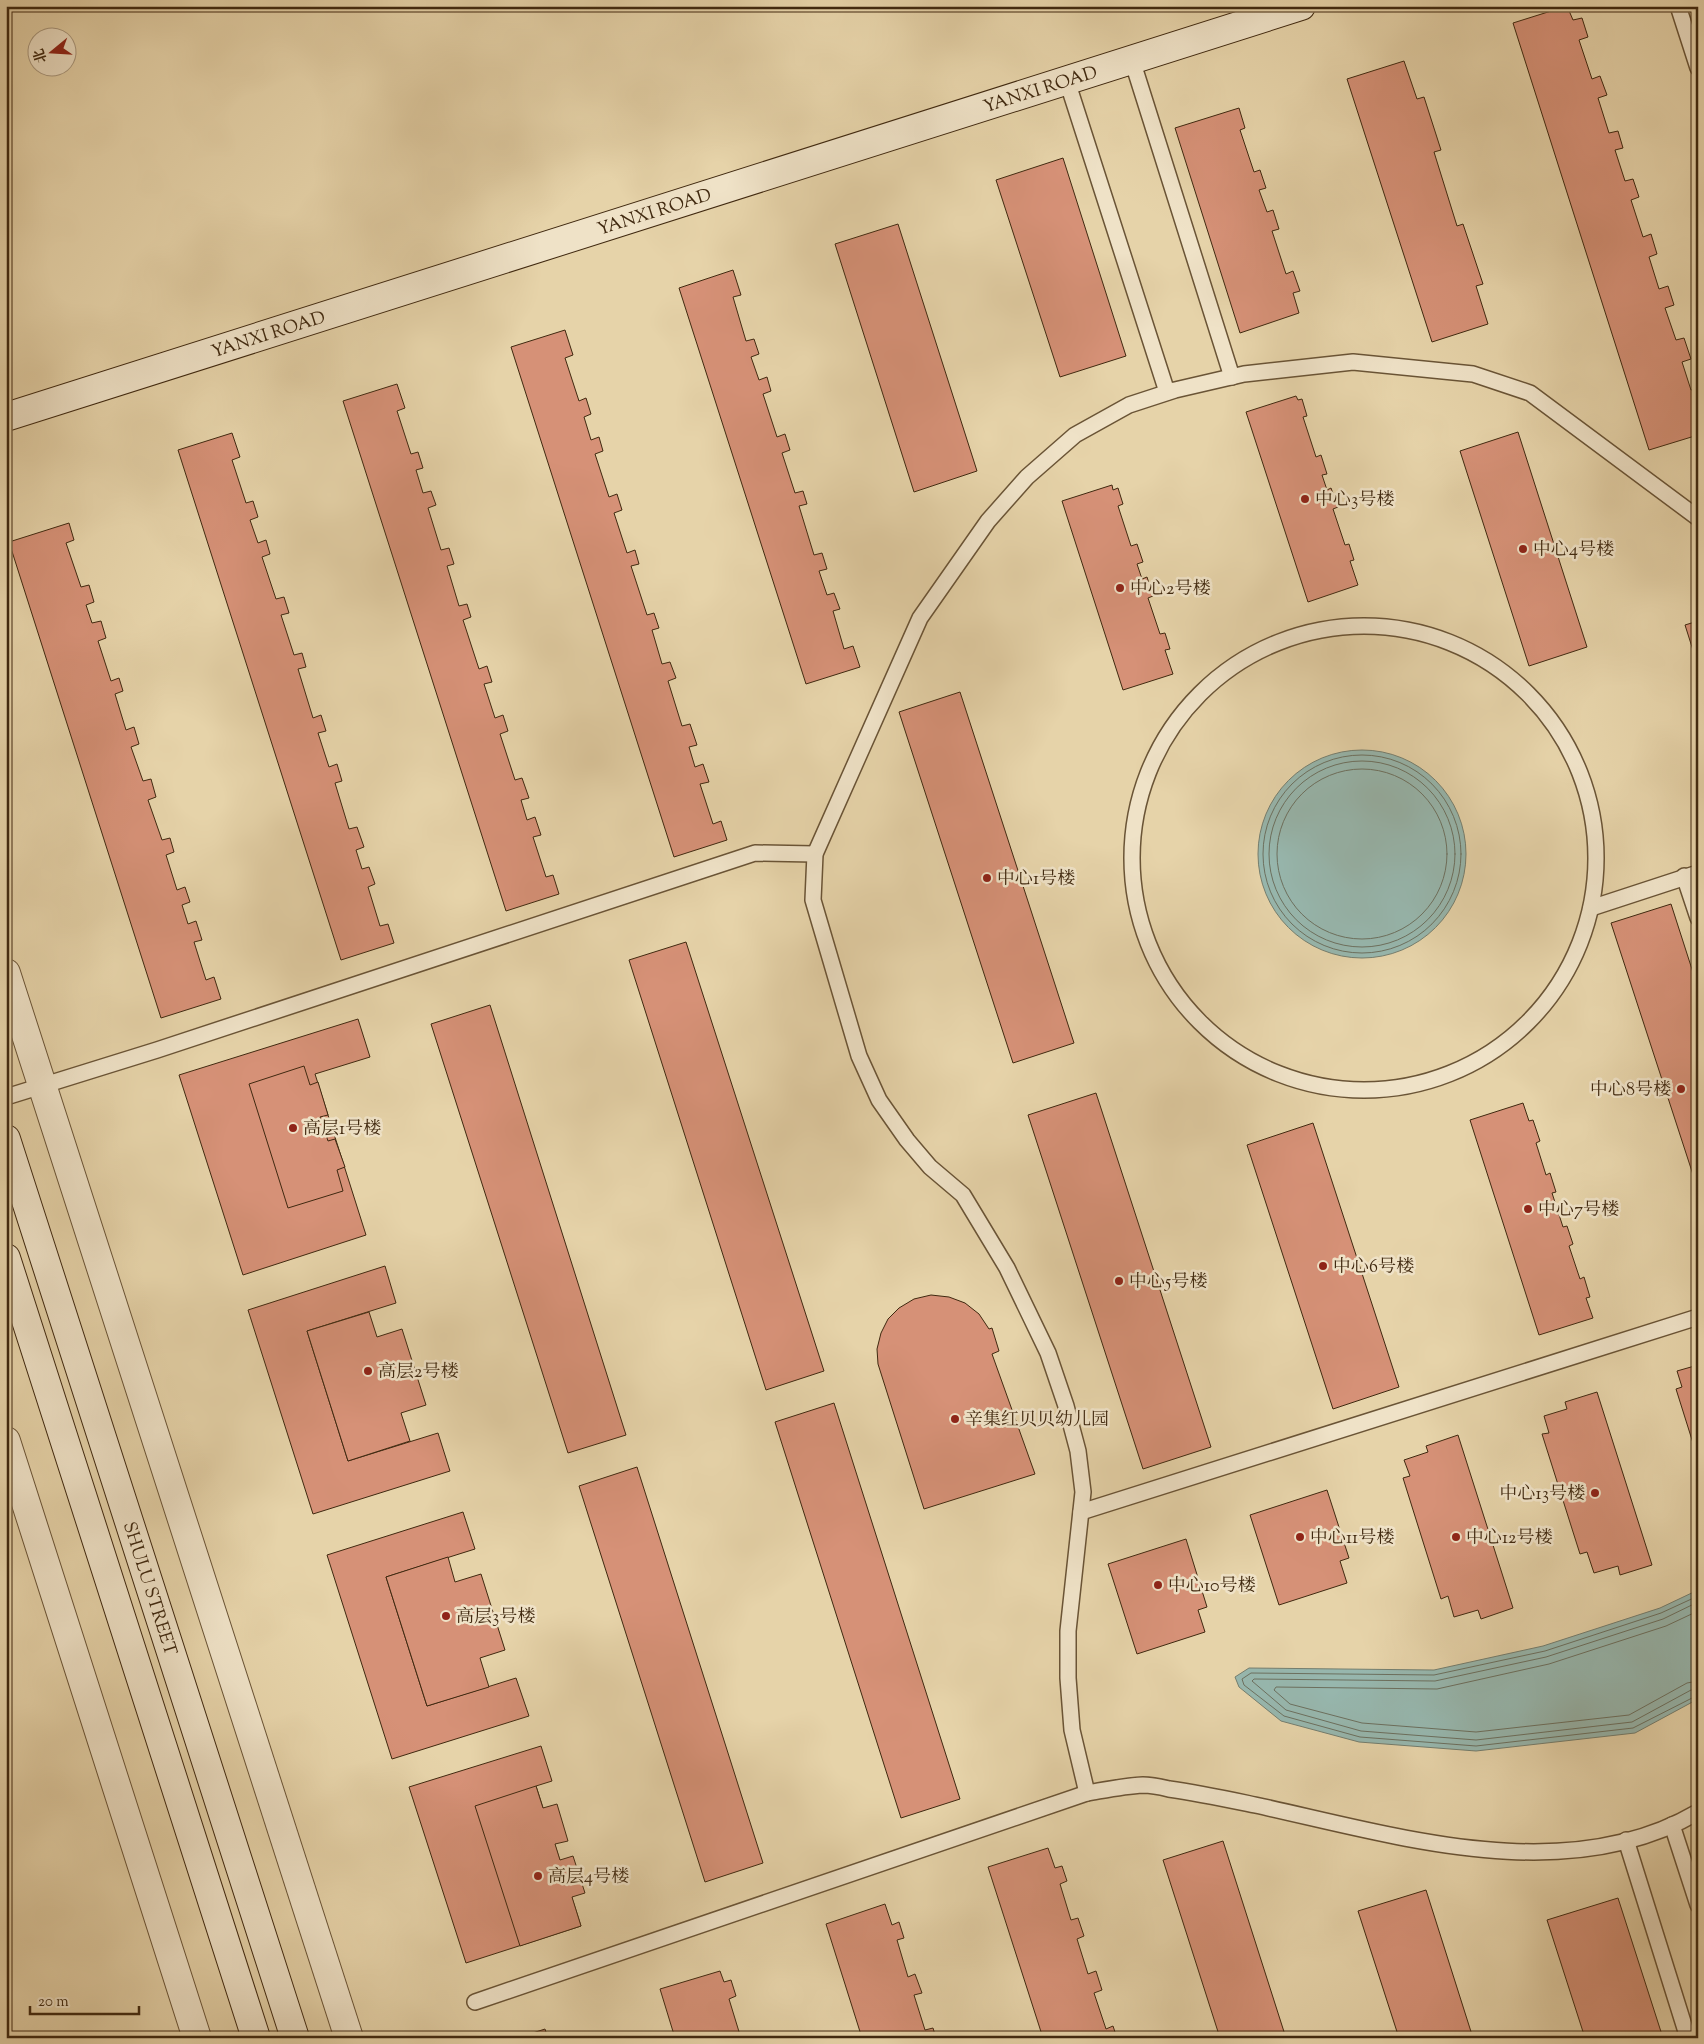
<svg xmlns="http://www.w3.org/2000/svg" width="1704" height="2044" font-family="'Sorts Mill Goudy','Noto Serif SC',serif">
<rect width="100%" height="100%" fill="#e6d3a9"/>
<filter id="stains"><feTurbulence type="fractalNoise" baseFrequency=".004" numOctaves="4"/><feColorMatrix values="0 0 0 0 .2 0 0 0 0 .09 0 0 0 0 .02 0 0 0 .5 -.17"/></filter>
<radialGradient id="worn" r=".72"><stop offset=".6" stop-color="#630" stop-opacity="0"/><stop offset="1" stop-color="#630" stop-opacity=".3"/></radialGradient>
<g fill="#97b7ae" stroke="#747e6f">
<circle cx="1362" cy="854" r="104"/>
<polygon points="1698,1590 1698,1699 1635,1733 1476,1751 1359,1742 1281,1721 1239,1687 1235,1677 1249,1668 1434,1670 1543,1646 1660,1608"/>
</g>
<g fill="none" stroke-linecap="round" stroke-linejoin="round">
<g stroke="#6c705f" stroke-width="1">
<circle cx="1362" cy="854" r="99"/>
<circle cx="1362" cy="854" r="93"/>
<circle cx="1362" cy="854" r="85"/>
<polyline points="1698,1596 1661,1613 1545,1651 1434,1675 1251,1673 1242,1679 1244,1685 1284,1716 1360,1737 1476,1746 1633,1728 1698,1695"/>
<polyline points="1698,1602 1663,1619 1546,1657 1435,1681 1254,1679 1252,1681 1286,1710 1361,1731 1476,1740 1632,1722 1691,1690 1698,1689"/>
<polyline points="1698,1611 1666,1626 1549,1664 1437,1689 1276,1687 1274,1690 1290,1704 1362,1723 1476,1732 1629,1715 1687,1683 1698,1681"/>
</g>
</g>
<g fill="#d69177" stroke="#402910">
<polygon points="1567,6 1573,20 1582,18 1588,37 1579,40 1592,79 1600,76 1607,95 1598,98 1609,133 1618,131 1623,148 1615,150 1625,181 1633,179 1639,197 1631,200 1643,237 1651,234 1657,254 1649,257 1659,289 1668,286 1674,305 1665,308 1676,340 1684,338 1691,359 1682,362 1691,390 1698,388 1698,435 1649,450 1513,23"/>
<polygon points="1404,61 1417,99 1424,97 1441,150 1434,152 1457,226 1463,224 1483,284 1476,286 1488,324 1432,342 1347,79"/>
<polygon points="1239,108 1245,128 1240,130 1254,172 1260,170 1266,188 1259,190 1267,212 1273,210 1279,229 1272,231 1286,274 1293,271 1300,291 1293,293 1299,313 1240,333 1175,128"/>
<polygon points="1063,158 1126,356 1060,377 996,180"/>
<polygon points="898,224 977,471 914,492 835,244"/>
<polygon points="733,270 741,295 733,297 746,341 754,339 759,354 751,357 759,380 767,377 771,391 763,394 777,437 785,434 790,450 782,453 795,493 803,491 807,504 799,506 814,555 822,553 827,569 819,571 827,595 834,593 840,609 833,611 844,649 853,646 860,667 806,684 679,288"/>
<polygon points="565,330 573,355 565,358 579,401 586,398 591,414 584,417 591,440 599,437 603,451 595,454 609,497 617,494 622,510 614,513 627,553 635,550 639,564 631,566 647,615 654,613 659,628 652,630 662,664 670,662 676,678 668,681 682,726 690,724 697,745 689,747 695,767 703,764 709,782 700,784 713,824 721,821 727,840 674,857 511,347"/>
<polygon points="397,384 405,408 397,411 411,454 418,452 423,468 416,470 423,493 431,491 436,505 428,508 441,550 449,548 454,564 447,566 459,606 467,604 471,617 463,620 479,669 487,666 492,682 484,684 495,718 503,715 508,731 500,734 515,780 522,778 529,798 521,800 527,820 535,817 541,835 533,837 546,877 553,875 559,894 506,911 343,401"/>
<polygon points="1296,396 1298,400 1302,399 1307,416 1303,417 1316,457 1321,455 1327,474 1322,475 1327,490 1331,488 1338,507 1333,509 1345,545 1349,544 1354,560 1350,561 1358,585 1308,602 1246,412"/>
<polygon points="1518,432 1587,647 1529,666 1460,451"/>
<polygon points="232,433 240,457 232,460 246,503 253,501 258,517 250,520 258,543 266,540 270,554 262,557 276,599 284,597 289,613 281,615 294,655 302,653 306,667 298,669 313,718 321,715 326,731 318,733 329,767 337,764 342,781 335,783 349,829 357,827 364,847 356,850 362,869 369,867 375,884 368,887 380,926 388,924 394,943 341,960 178,450"/>
<polygon points="1112,485 1113,490 1118,488 1123,504 1118,506 1131,546 1137,544 1143,562 1137,564 1142,579 1147,577 1153,596 1148,598 1160,634 1165,633 1170,649 1165,650 1173,674 1123,690 1062,501"/>
<polygon points="69,523 74,540 66,543 81,587 89,585 94,602 86,605 92,623 101,621 106,638 98,641 111,681 119,678 123,691 115,694 126,730 134,727 139,744 131,747 143,781 151,779 156,797 148,800 162,840 170,838 174,852 166,855 177,890 185,887 190,902 182,905 188,924 196,921 202,940 194,942 206,980 214,977 221,999 161,1018 9,542"/>
<polygon points="1698,621 1698,666 1685,625"/>
<polygon points="960,692 1074,1043 1013,1063 899,712"/>
<polygon points="1671,904 1698,988 1698,1190 1611,923"/>
<polygon points="686,942 824,1371 766,1390 629,960"/>
<polygon points="490,1005 626,1435 568,1453 431,1024"/>
<polygon points="358,1019 370,1057 315,1074 366,1235 243,1275 179,1075"/>
<polygon points="304,1066 310,1085 318,1082 328,1115 320,1117 328,1141 335,1139 345,1167 337,1170 343,1191 288,1208 249,1084"/>
<polygon points="1096,1093 1211,1447 1143,1469 1028,1115"/>
<polygon points="1523,1103 1529,1121 1533,1120 1540,1141 1536,1143 1546,1175 1550,1173 1556,1192 1552,1193 1563,1227 1567,1226 1573,1244 1569,1246 1580,1279 1584,1277 1590,1297 1586,1298 1593,1318 1539,1335 1470,1120"/>
<polygon points="1313,1123 1399,1387 1333,1409 1247,1145"/>
<polygon points="385,1266 396,1303 307,1331 348,1461 438,1433 450,1471 313,1514 248,1310"/>
<polygon points="931,1295 949,1297 965,1303 979,1314 989,1329 992,1328 999,1351 992,1354 1035,1474 924,1509 878,1364 877,1349 881,1333 888,1319 899,1308 914,1299"/>
<polygon points="369,1312 377,1337 402,1329 426,1405 401,1413 410,1441 348,1461 307,1331"/>
<polygon points="1698,1365 1698,1459 1676,1389 1682,1387 1677,1371"/>
<polygon points="1597,1392 1652,1565 1620,1575 1618,1566 1594,1573 1587,1552 1580,1554 1542,1434 1549,1433 1544,1416 1567,1409 1565,1402"/>
<polygon points="834,1403 960,1799 901,1818 775,1422"/>
<polygon points="1458,1435 1513,1608 1481,1619 1478,1610 1454,1617 1448,1596 1441,1599 1403,1478 1410,1476 1404,1460 1428,1452 1426,1446"/>
<polygon points="637,1467 763,1863 705,1882 579,1486"/>
<polygon points="1327,1490 1349,1558 1340,1561 1347,1583 1279,1605 1250,1515"/>
<polygon points="463,1512 475,1549 386,1577 427,1706 516,1678 529,1716 392,1759 327,1555"/>
<polygon points="1186,1539 1207,1607 1198,1610 1205,1632 1137,1654 1108,1564"/>
<polygon points="448,1557 455,1582 481,1574 505,1650 480,1658 489,1687 427,1706 386,1577"/>
<polygon points="541,1746 552,1781 536,1786 581,1926 466,1963 409,1787"/>
<polygon points="536,1786 543,1808 557,1804 568,1841 555,1844 560,1860 573,1856 585,1893 572,1897 581,1926 520,1946 475,1806"/>
<polygon points="1223,1841 1286,2038 1220,2038 1163,1860"/>
<polygon points="1048,1848 1055,1868 1062,1866 1067,1881 1060,1884 1071,1920 1078,1918 1084,1936 1077,1939 1088,1974 1096,1971 1102,1990 1094,1993 1106,2029 1113,2026 1117,2038 1043,2038 988,1867"/>
<polygon points="1426,1890 1473,2038 1399,2038 1358,1911"/>
<polygon points="1618,1898 1663,2038 1585,2038 1547,1920"/>
<polygon points="885,1904 892,1925 899,1922 904,1938 897,1940 908,1977 915,1974 922,1993 914,1995 925,2030 933,2028 936,2038 862,2038 826,1924"/>
<polygon points="720,1971 724,1982 731,1980 736,1996 729,1999 740,2035 748,2033 750,2038 675,2038 660,1989"/>
<polygon points="545,2029 548,2038 517,2038"/>
</g>
<g fill="none" stroke-linecap="round" stroke-linejoin="round">
<defs>
<g id="lane">
<polyline points="1678,6 1698,68"/>
<polyline points="1132,60 1232,377"/>
<polyline points="1067,81 1167,392"/>
<circle cx="1364" cy="858" r="232"/>
<polyline points="1684,876 1698,918"/>
<polyline points="1591,908 1698,873"/>
<polyline points="6,1097 157,1050 755,853 815,854"/>
<polyline points="1081,1512 1698,1317"/>
<polyline points="1087,1793 1072,1730 1068,1678 1068,1631 1083,1492 1078,1451 1066,1406 1048,1353 1007,1268 963,1195 930,1167 907,1140 879,1100 859,1056 813,900 815,854 920,618 988,521 1027,477 1075,435 1129,405 1175,390 1244,374 1353,362 1473,374 1530,393 1698,518"/>
<polyline points="1672,1825 1698,1905"/>
<polyline points="1626,1840 1688,2038"/>
<path d="M475,2002L1087,1793C1105,1790 1124,1786 1143,1785C1151,1785 1161,1787 1169,1789C1198,1793 1226,1799 1255,1805C1394,1835 1565,1890 1698,1812"/>
</g>
<g id="street">
<polyline points="6,973 349,2038"/>
<polyline points="6,1441 197,2038"/>
</g>
<g id="secondary">
<path id="s1" d="M6,417L1301,6"/>
<path id="s2" d="M6,1139L295,2038"/>
<polyline points="6,1258 256,2038"/>
</g>
</defs>
<use href="#lane" stroke="#6a5436" stroke-width="18"/>
<use href="#street" stroke="#6a5436" stroke-width="30"/>
<use href="#secondary" stroke="#402910" stroke-width="30"/>
<use href="#lane" stroke="#efe2c7" stroke-width="15"/>
<use href="#street" stroke="#efe2c7" stroke-width="28"/>
<use href="#secondary" stroke="#efe2c7" stroke-width="28"/>
</g>
<g fill="#8f2418" stroke="#efe2c7" stroke-width="2">
<circle cx="1305" cy="499" r="5"/>
<circle cx="1523" cy="549" r="5"/>
<circle cx="1120" cy="588" r="5"/>
<circle cx="987" cy="878" r="5"/>
<circle cx="1681" cy="1089" r="5"/>
<circle cx="293" cy="1128" r="5"/>
<circle cx="1528" cy="1209" r="5"/>
<circle cx="1323" cy="1266" r="5"/>
<circle cx="1119" cy="1281" r="5"/>
<circle cx="368" cy="1371" r="5"/>
<circle cx="955" cy="1419" r="5"/>
<circle cx="1595" cy="1493" r="5"/>
<circle cx="1300" cy="1537" r="5"/>
<circle cx="1456" cy="1537" r="5"/>
<circle cx="1158" cy="1585" r="5"/>
<circle cx="446" cy="1616" r="5"/>
<circle cx="538" cy="1876" r="5"/>
</g>
<g text-anchor="middle" stroke-width="5" stroke-linejoin="round" paint-order="stroke">
<g font-size="18" fill="#402910" stroke="#efe2c7">
<text dy="6" stroke="none"><textPath href="#s1" startOffset="1085">YANXI ROAD</textPath></text>
<text dy="6" stroke="none"><textPath href="#s1" startOffset="680">YANXI ROAD</textPath></text>
<text dy="6" stroke="none"><textPath href="#s1" startOffset="275">YANXI ROAD</textPath></text>
<text dy="6" stroke="none"><textPath href="#s2" startOffset="472">SHULU STREET</textPath></text>
</g>
<g font-size="18" fill="#402910" stroke="#efe2c7" text-anchor="start">
<text x="1315" y="505">中心3号楼</text>
<text x="1533" y="555">中心4号楼</text>
<text x="1130" y="594">中心2号楼</text>
<text x="997" y="884">中心1号楼</text>
<text x="1671" y="1095" text-anchor="end">中心8号楼</text>
<text x="303" y="1134">高层1号楼</text>
<text x="1538" y="1215">中心7号楼</text>
<text x="1333" y="1272">中心6号楼</text>
<text x="1129" y="1287">中心5号楼</text>
<text x="378" y="1377">高层2号楼</text>
<text x="965" y="1425">辛集红贝贝幼儿园</text>
<text x="1585" y="1499" text-anchor="end">中心13号楼</text>
<text x="1310" y="1543">中心11号楼</text>
<text x="1466" y="1543">中心12号楼</text>
<text x="1168" y="1591">中心10号楼</text>
<text x="456" y="1622">高层3号楼</text>
<text x="548" y="1882">高层4号楼</text>
</g>
</g>
<rect width="1704" height="2044" fill="none" stroke="#e6d3a9" stroke-width="25"/>
<rect x="8" y="8" width="1689" height="2029" fill="none" stroke="#402910" stroke-width="2.5"/>
<rect x="12" y="12" width="1679" height="2019" fill="none" stroke="#402910"/>
<g transform="translate(52 52) rotate(252)"><circle r="24" fill="#efe2c7" stroke="#a9987e"/>
<path d="M0-4L9 19L0 12L-9 19Z" fill="#8f2418"/>
<text y="-8" font-size="14" font-weight="bold" text-anchor="middle" fill="#402910">北</text>
</g>
<path d="M30 2006v8h109v-8" fill="none" stroke="#402910" stroke-width="2.5"/>
<text x="38" y="2006" font-size="15" fill="#402910" stroke="#efe2c7" stroke-width="4" paint-order="stroke">20 m</text>
<rect width="100%" height="100%" filter="url(#stains)"/>
<rect width="100%" height="100%" fill="url(#worn)"/>
</svg>
